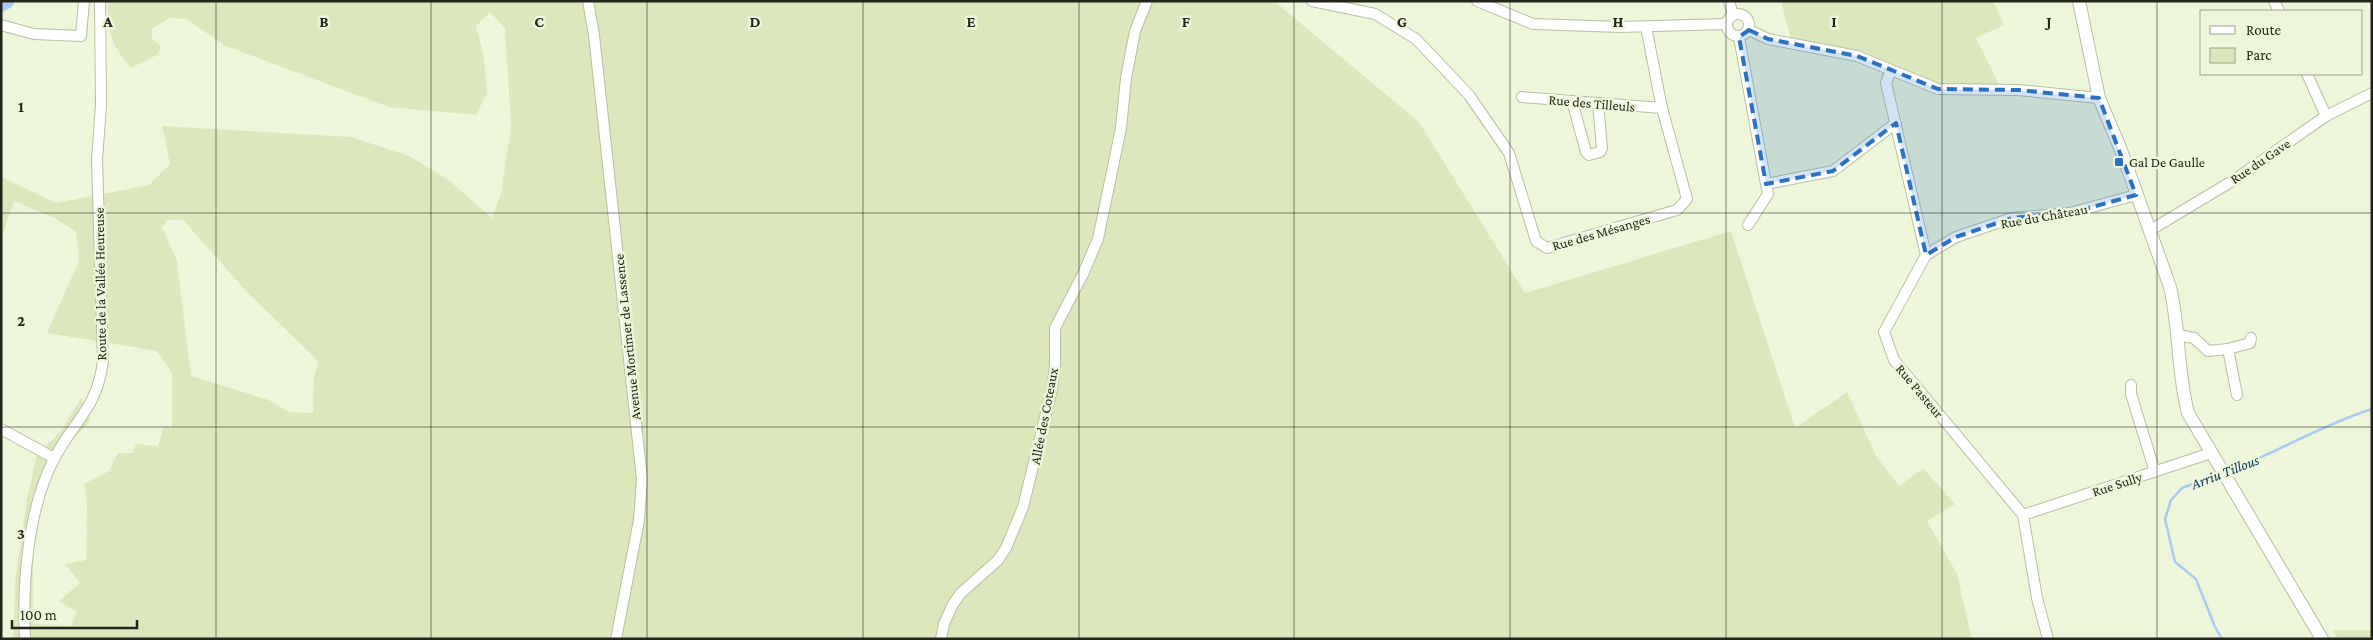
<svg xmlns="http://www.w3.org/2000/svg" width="2373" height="640" font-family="'Crimson Pro',serif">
<rect width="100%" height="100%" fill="#eef6d9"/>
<g fill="#dce8bb" fill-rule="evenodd">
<polygon points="1,1 16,1 1,16"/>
<path d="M108,1H1274L1419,122L1525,293L1731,231L1795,428L1847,392L1876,456L1899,486L1923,468L1955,504L1927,521L1957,574L1972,639H13L15,582L27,499L37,455L61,431L81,398L91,420C81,431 69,443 61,455C29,503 33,570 33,624L71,626L77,612L59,601L80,583L65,564L86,560L87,505L84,484L109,471L118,453H133L136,444L158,446L164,426L172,428V373L157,351L47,333L79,261L76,232L55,218L14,201L1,240V177L56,203L149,185L170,164L162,126L351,137L409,156L450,181L492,218L501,194L511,126L505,28L490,12L476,26L484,58L487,93L476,115L389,107L226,46L186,19L169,18L152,29V38L161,47L157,55L131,68C112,45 106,32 108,1ZM167,220H183L246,291L318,361L314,378L313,413L289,412L269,400L191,376L177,261L162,227Z"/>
<polygon points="1781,1 1993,1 2004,25 1976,38 2000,87 1939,88 1871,55 1791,40"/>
<polygon points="2333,630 2372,630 2372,638 2337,639"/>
</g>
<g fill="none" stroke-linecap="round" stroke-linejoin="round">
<g stroke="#abcbf2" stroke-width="2.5">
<path d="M2227,471C2277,453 2321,425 2372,409"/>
<polyline points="2220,474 2182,488 2171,500 2165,519 2175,562 2196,579 2215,627 2222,639"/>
</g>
<polyline stroke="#abcbf2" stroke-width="15" points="1,4 7,1"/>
<defs>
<g id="minor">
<polyline points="588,1 594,35 642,479 639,520 616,639"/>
<polyline points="1312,1 1375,14 1416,39 1469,95 1509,153 1536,241 1547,248 1677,210 1687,199 1662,108 1646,27"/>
<polyline points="1477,1 1533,24 1620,27 1727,24"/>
<polyline points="1729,1 1733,15"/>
<polyline points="2274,1 2279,11"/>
<circle cx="1738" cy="25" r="11"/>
<polyline points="1,25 34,34 81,36 84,1"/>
<polyline points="1749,30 1768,39 1857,56 1938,89 2018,90 2099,98"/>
<polyline points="1739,37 1766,184 1833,171 1896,123"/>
<polyline points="1891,70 1886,83 1926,255 1884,332 1894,360 2023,515 2037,598 2048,639"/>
<polyline points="2307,74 2326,116"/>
<polyline points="1522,97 1662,108"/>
<polyline points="1572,101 1586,152 1589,155 1600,152 1602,148 1598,103"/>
<polyline points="1748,225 1768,194 1766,184"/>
<polyline points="2149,231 2234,180 2326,116 2372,93"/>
<polyline points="1926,255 1956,237 2012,218 2070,213 2136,195"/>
<polyline points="2178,335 2194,338 2208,351 2228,349 2250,343 2251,338"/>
<polyline points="2228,349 2237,395"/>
<polyline points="2131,385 2131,394 2155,472"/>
<polyline points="1,429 54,458"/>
<polyline points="2023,515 2211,453"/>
<path d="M25,639C22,583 28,509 54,459C75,419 97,409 103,361L97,160L101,105L100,1"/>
<polyline points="941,639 944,624 953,604 961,593 998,560 1006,548 1023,507 1052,389 1055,366 1055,328 1083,274 1098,239 1121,128 1126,78 1135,31 1147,1"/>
</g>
<path id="major" d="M2079,1L2099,98L2121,150L2170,287C2180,329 2177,371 2188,413L2322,639"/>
</defs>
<use href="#minor" stroke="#b7bfa3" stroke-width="12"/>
<use href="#major" stroke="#b7bfa3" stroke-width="14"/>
<use href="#minor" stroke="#fff" stroke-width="10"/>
<use href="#major" stroke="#fff" stroke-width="12"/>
</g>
<path fill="#2971c2" fill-opacity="0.2" stroke="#2971c2" stroke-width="4" stroke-dasharray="10 6" stroke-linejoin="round" d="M1749,30L1768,39L1857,56L1938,89L2018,90L2099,98L2136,195L2070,213L2012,218L1956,237L1926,255L1896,123L1833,171L1766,184L1739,37Z"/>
<path fill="none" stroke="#22251a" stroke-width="1" stroke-opacity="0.55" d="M216,1V639M431,1V639M647,1V639M863,1V639M1079,1V639M1294,1V639M1510,1V639M1726,1V639M1942,1V639M2157,1V639M1,213H2372M1,427H2372"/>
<rect fill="#2971c2" stroke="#eef6d9" stroke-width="2" x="2114" y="157" width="10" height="10" rx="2.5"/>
<g text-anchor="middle" stroke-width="5" stroke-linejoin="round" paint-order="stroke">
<g font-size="14" fill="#22251a" stroke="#eef6d9">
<text transform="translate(1592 103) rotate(5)" y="5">Rue des Tilleuls</text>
<text transform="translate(2260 161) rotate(-34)" y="5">Rue du Gave</text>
<text transform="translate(2044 216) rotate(-10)" y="5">Rue du Château</text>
<text transform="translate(1601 232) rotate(-16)" y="5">Rue des Mésanges</text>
<text transform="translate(100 284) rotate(-91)" y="5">Route de la Vallée Heureuse</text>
<text transform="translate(627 337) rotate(-96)" y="5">Avenue Mortimer de Lassence</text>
<text transform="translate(1920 391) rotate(50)" y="5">Rue Pasteur</text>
<text transform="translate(1044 416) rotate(-79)" y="5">Allée des Coteaux</text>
<text transform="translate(2117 484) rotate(-18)" y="5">Rue Sully</text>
</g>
<g font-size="14" fill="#22251a" stroke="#eef6d9" text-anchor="start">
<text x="2129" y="167">Gal De Gaulle</text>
</g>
<g font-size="15" font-style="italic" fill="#03305f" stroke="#eef6d9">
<text transform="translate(2225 472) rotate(-21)" y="5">Arriu Tillous</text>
</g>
</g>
<g font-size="16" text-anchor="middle" font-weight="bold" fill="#22251a" stroke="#eef6d9" stroke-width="5" stroke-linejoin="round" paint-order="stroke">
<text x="108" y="27">A</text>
<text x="324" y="27">B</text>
<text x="539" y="27">C</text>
<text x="755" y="27">D</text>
<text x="971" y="27">E</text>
<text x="1186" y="27">F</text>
<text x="1402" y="27">G</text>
<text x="1618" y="27">H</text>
<text x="1834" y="27">I</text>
<text x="2049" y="27">J</text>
<text x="21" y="112">1</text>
<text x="21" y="326">2</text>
<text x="21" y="539">3</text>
</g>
<rect width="2373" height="640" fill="none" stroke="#22251a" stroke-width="5"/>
<rect x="2200" y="10" width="162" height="65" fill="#eef6d9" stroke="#9ca28d"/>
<rect x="2210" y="26" width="25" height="8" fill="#ffffff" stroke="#9ca28d"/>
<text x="2246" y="35" font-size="15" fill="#22251a">Route</text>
<rect x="2210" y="48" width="25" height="15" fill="#dce8bb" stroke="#9ca28d"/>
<text x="2246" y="60" font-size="15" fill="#22251a">Parc</text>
<path d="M12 620v8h125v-8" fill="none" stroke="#22251a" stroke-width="2.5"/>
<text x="20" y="620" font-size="15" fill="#22251a" stroke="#eef6d9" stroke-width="4" paint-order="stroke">100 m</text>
</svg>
